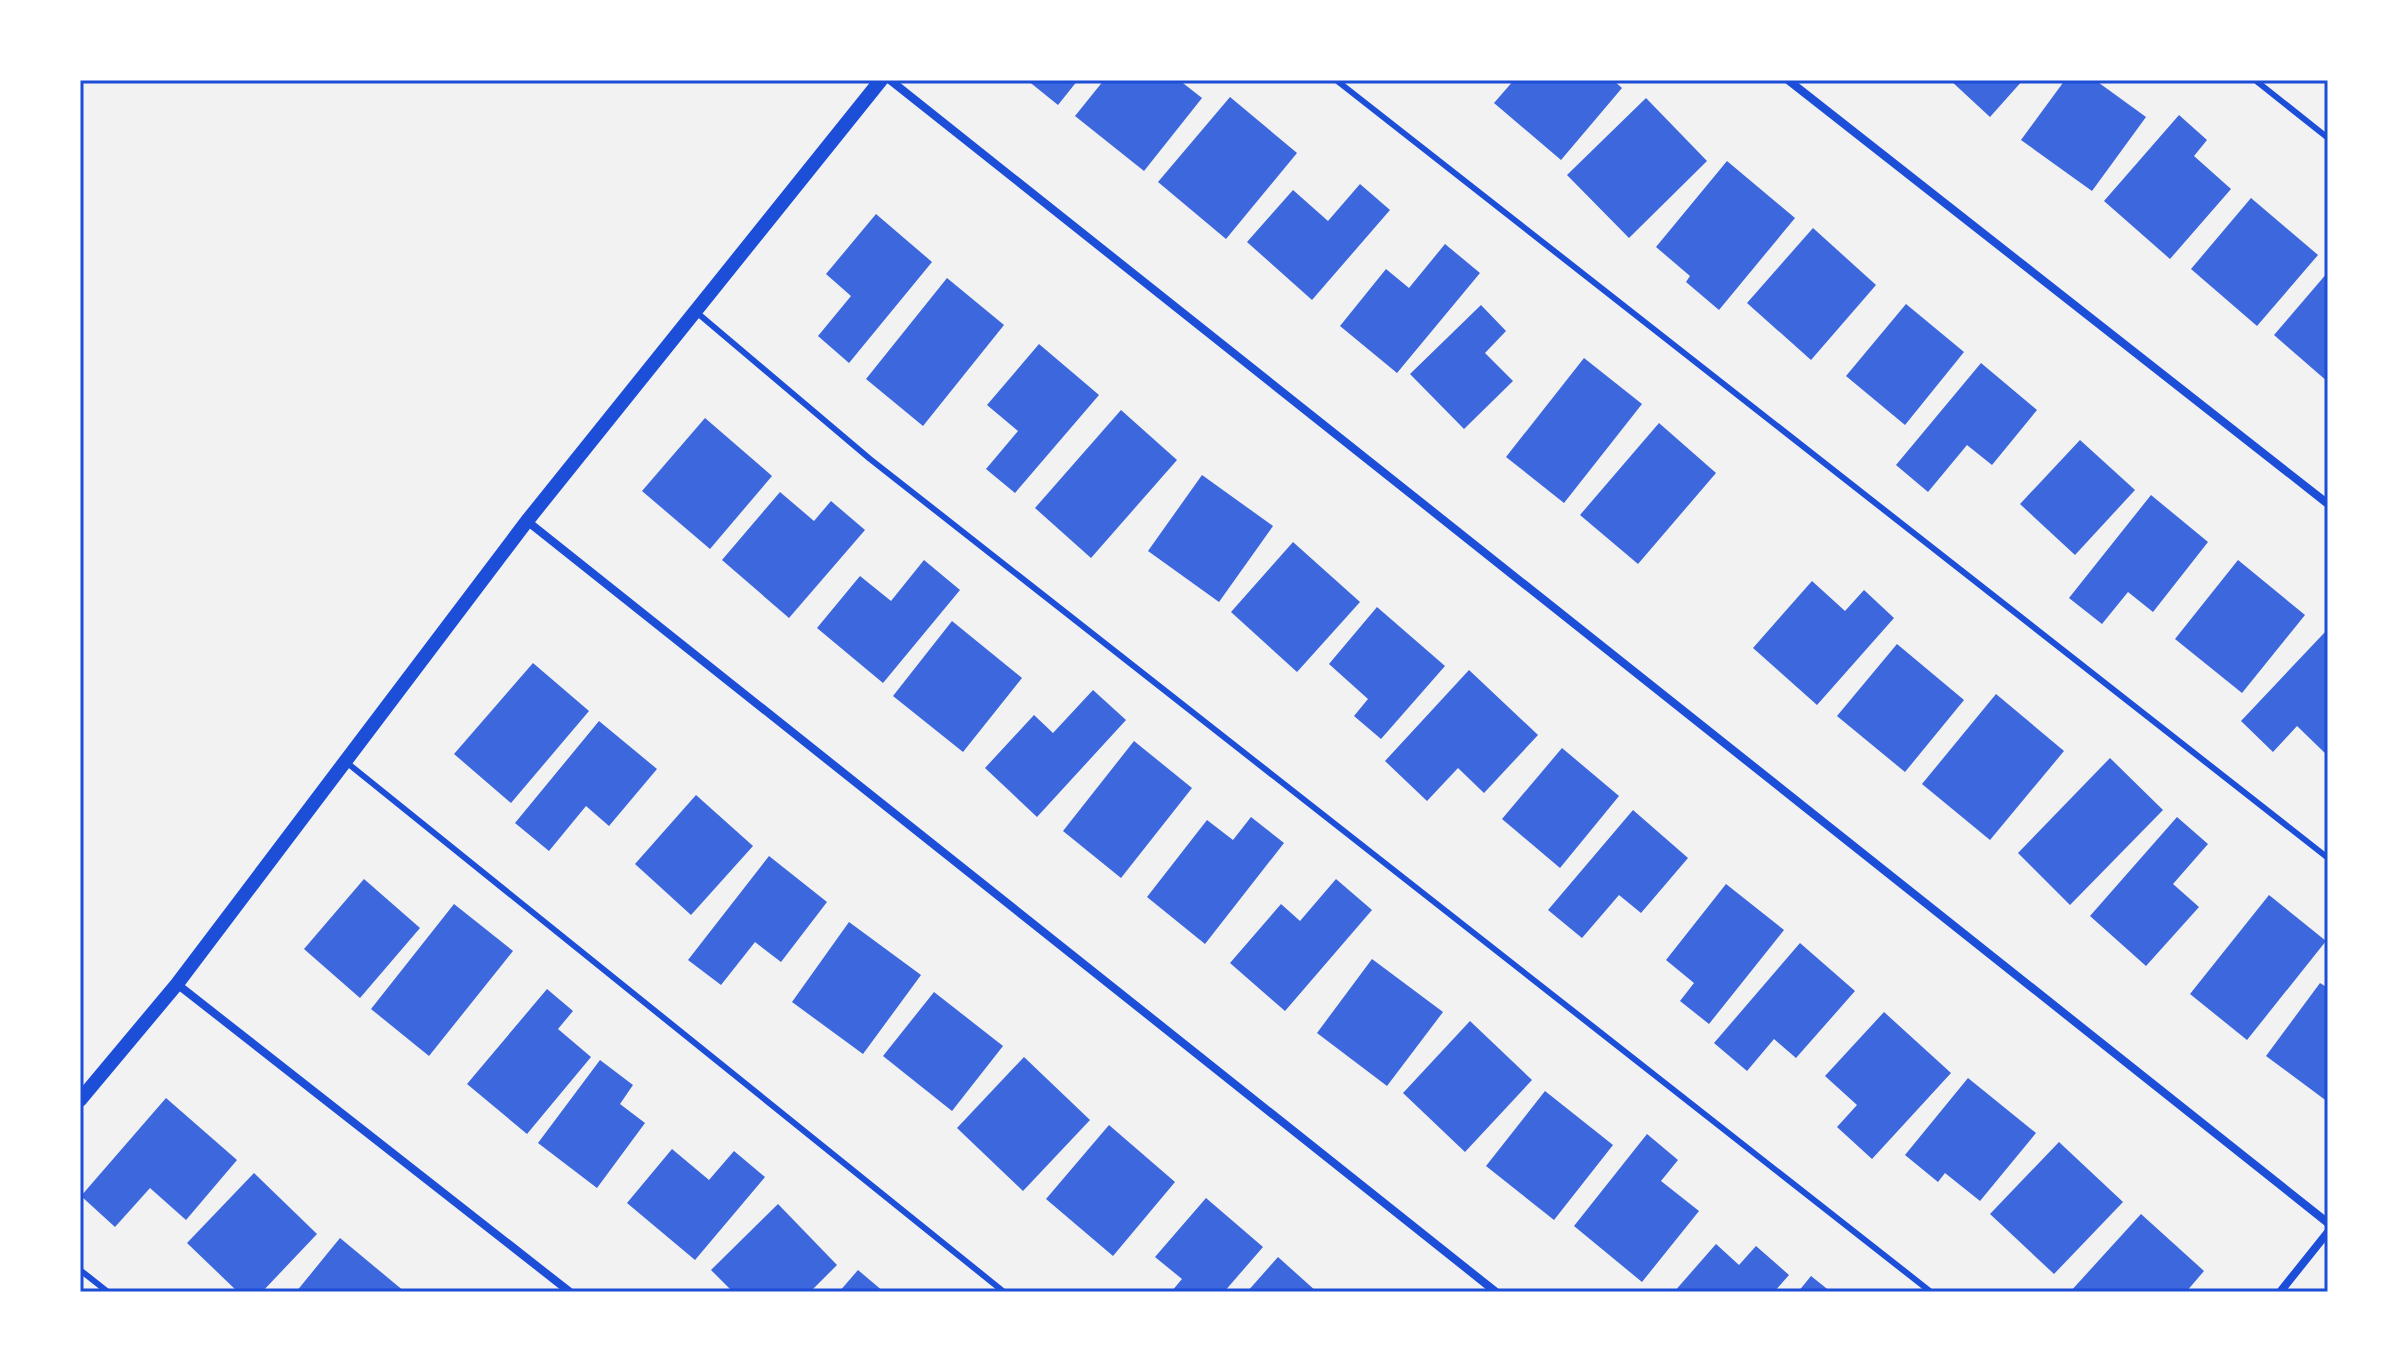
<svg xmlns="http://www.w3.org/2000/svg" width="2408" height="1372" font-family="Bitter,serif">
<rect width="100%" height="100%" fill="#f2f2f2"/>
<g fill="#3d67dc">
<polygon points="1027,80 1078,80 1058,105"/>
<polygon points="1104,80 1179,80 1202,98 1144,171 1075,116"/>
<polygon points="1514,80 1613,80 1622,88 1561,160 1494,103"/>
<polygon points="1950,80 2023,80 1990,117"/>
<polygon points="2065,80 2095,80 2146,117 2092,191 2021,140"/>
<polygon points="1230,97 1297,153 1226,239 1158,182"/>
<polygon points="1646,98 1707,161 1629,238 1567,175"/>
<polygon points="2179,115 2207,140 2194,156 2231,189 2170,259 2104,201"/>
<polygon points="1727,161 1795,218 1719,310 1686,282 1690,276 1656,247"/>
<polygon points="1360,184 1390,210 1312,300 1247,242 1293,190 1328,221"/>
<polygon points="2251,198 2318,255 2257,326 2191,269"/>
<polygon points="876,214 932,262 849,363 818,336 851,296 826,274"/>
<polygon points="1813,228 1876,285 1811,360 1747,303"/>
<polygon points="1445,244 1480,273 1397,373 1340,326 1386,269 1409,288"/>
<polygon points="2328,272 2328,382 2274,335"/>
<polygon points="947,278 1004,325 923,426 866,379"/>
<polygon points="1906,304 1964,352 1905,425 1846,376"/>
<polygon points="1481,305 1506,331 1485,353 1513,381 1464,429 1410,374"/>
<polygon points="1039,344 1099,395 1015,493 986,469 1018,431 987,405"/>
<polygon points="1584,358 1642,404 1564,503 1506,457"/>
<polygon points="1981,363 2037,410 1992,465 1967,445 1928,492 1896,465"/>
<polygon points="1121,410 1177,460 1091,558 1035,508"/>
<polygon points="705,418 772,476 710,549 642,491"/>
<polygon points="1659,423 1716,473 1638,564 1580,515"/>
<polygon points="2080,440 2135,490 2075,555 2020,504"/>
<polygon points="1202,475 1273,526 1219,602 1148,551"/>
<polygon points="780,492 814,521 831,501 865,530 789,618 722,560"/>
<polygon points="2151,495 2208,542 2153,612 2128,592 2102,624 2069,598"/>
<polygon points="1293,542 1360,602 1297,672 1231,612"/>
<polygon points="924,560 960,590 883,683 817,628 860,576 891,601"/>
<polygon points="2238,560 2305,615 2242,693 2175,639"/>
<polygon points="1812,581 1845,611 1864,590 1894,618 1817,705 1753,648"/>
<polygon points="1377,607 1445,666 1381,739 1354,716 1368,699 1329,664"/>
<polygon points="952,621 1022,678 963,752 893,696"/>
<polygon points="2326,631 2328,756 2297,726 2273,752 2241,721"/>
<polygon points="1897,644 1964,700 1905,772 1837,716"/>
<polygon points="533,663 589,711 511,803 454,754"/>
<polygon points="1469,670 1538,735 1484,793 1458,768 1427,801 1385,761"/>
<polygon points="1093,690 1126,720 1037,817 985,768 1034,715 1053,733"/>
<polygon points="1996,694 2064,751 1990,840 1922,784"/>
<polygon points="599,721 657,769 609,826 586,806 549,851 515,823"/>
<polygon points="1134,741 1192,788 1121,878 1063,831"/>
<polygon points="1562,748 1619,796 1560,868 1502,819"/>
<polygon points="2110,758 2163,810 2070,905 2018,853"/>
<polygon points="696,795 753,846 691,915 635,864"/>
<polygon points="1633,810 1688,858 1641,913 1619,895 1582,938 1548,910"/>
<polygon points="1251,817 1284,843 1205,944 1147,897 1207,820 1233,840"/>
<polygon points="2177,817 2208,844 2173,884 2199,907 2146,966 2090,916"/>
<polygon points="769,856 827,902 781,962 755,942 721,985 688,960"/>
<polygon points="364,879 420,928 360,998 304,949"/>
<polygon points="1336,879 1372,910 1285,1011 1230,963 1281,904 1300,921"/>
<polygon points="1726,884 1784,930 1709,1024 1680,1001 1694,983 1666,960"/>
<polygon points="2269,895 2326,941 2247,1040 2190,994"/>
<polygon points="454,904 513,951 429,1056 371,1009"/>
<polygon points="849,922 921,975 863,1054 792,1002"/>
<polygon points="1800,943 1855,991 1796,1058 1774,1039 1747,1071 1714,1043"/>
<polygon points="1372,959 1443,1012 1387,1086 1317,1033"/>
<polygon points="2320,983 2328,988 2328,1102 2266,1056"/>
<polygon points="547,989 573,1011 558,1029 591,1057 527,1134 467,1084"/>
<polygon points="934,992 1003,1046 952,1111 883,1056"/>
<polygon points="1884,1012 1951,1073 1872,1159 1837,1127 1857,1105 1825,1076"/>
<polygon points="1470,1021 1532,1080 1465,1152 1403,1093"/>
<polygon points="1024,1057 1090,1120 1023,1191 957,1128"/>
<polygon points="600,1060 633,1085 620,1104 645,1123 597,1188 538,1143"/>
<polygon points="1968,1078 2036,1133 1980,1201 1945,1173 1938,1182 1905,1155"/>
<polygon points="1545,1091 1613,1145 1554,1220 1486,1166"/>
<polygon points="166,1098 237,1160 186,1220 150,1188 115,1227 81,1196"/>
<polygon points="1109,1125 1175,1182 1113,1256 1046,1199"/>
<polygon points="1647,1134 1678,1160 1661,1181 1699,1211 1642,1282 1574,1226"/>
<polygon points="2059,1142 2123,1202 2054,1274 1990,1214"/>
<polygon points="672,1149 709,1180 734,1151 765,1177 695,1260 627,1203"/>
<polygon points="254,1173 317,1234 262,1292 238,1292 187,1243"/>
<polygon points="1206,1198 1263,1247 1224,1292 1171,1292 1182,1279 1155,1257"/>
<polygon points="778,1204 837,1265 810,1292 733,1292 711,1270"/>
<polygon points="2141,1214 2204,1271 2186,1292 2070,1292"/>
<polygon points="340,1238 405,1292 296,1292"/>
<polygon points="1716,1244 1739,1265 1756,1246 1789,1275 1774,1292 1674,1292"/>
<polygon points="1278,1257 1317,1292 1247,1292"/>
<polygon points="858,1270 884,1292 839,1292"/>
<polygon points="1811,1276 1831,1292 1798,1292"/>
</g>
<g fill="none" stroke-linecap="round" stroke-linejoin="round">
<g stroke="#1d4ed8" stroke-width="6">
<polyline points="1336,80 2328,858"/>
<polyline points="2255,80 2328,138"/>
<polyline points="695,311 870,459 1931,1292"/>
<polyline points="346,762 1004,1292"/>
<polyline points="80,1270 108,1292"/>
</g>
<g stroke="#1d4ed8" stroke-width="8">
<polyline points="890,80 2328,1223"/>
<polyline points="1788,80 2328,504"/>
<polyline points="527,521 1496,1292"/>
<polyline points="177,984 570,1292"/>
<polyline points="2280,1292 2328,1232"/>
</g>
<polyline stroke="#1d4ed8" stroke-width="14" points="80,1100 177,984 527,521 881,80"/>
</g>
<rect width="2408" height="1372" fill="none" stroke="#ffffff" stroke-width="164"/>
<rect x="82" y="82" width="2244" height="1208" fill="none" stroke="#1d4ed8" stroke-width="3"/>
</svg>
